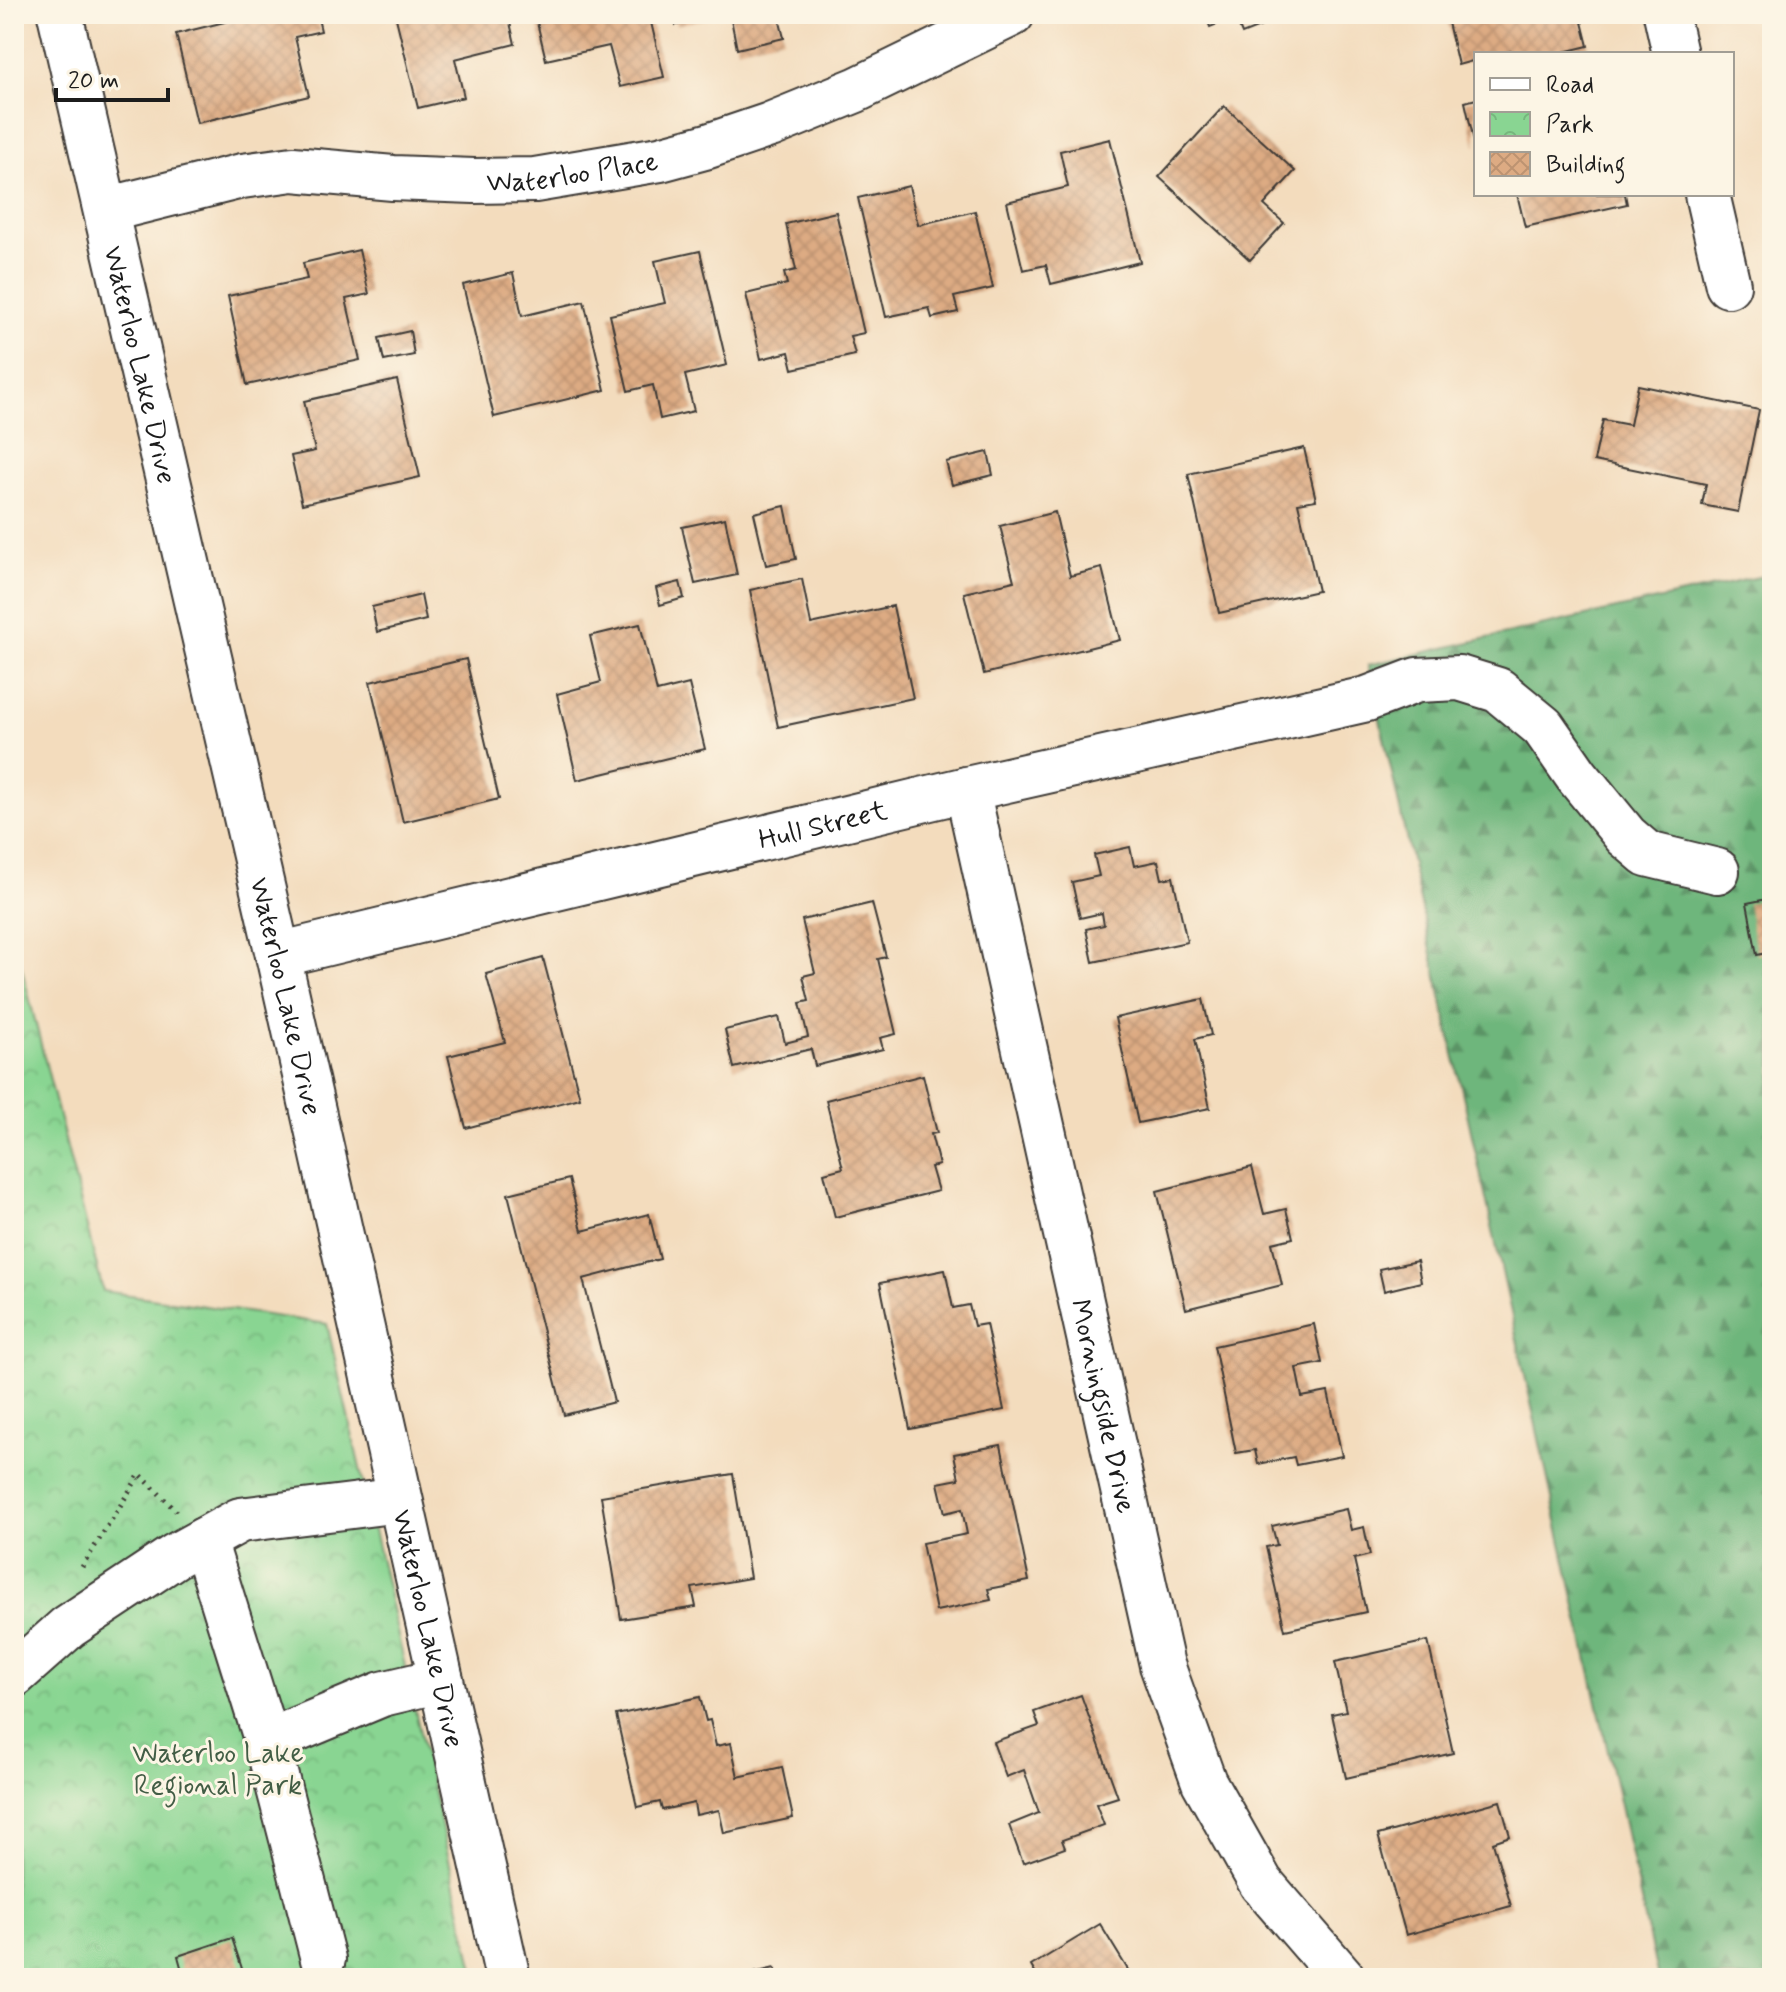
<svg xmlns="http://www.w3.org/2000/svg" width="1786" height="1992" font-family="Mynerve,sans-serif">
<defs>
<pattern id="forest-firs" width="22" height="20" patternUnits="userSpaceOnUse" patternTransform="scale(2)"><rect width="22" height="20" fill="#6eb67c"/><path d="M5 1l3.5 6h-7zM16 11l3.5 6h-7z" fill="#5a9365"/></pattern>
<pattern id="park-crowns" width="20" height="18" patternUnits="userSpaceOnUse" patternTransform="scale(2)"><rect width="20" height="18" fill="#89d592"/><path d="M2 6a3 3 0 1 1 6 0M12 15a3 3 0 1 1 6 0" fill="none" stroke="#76b67d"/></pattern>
<pattern id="building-cross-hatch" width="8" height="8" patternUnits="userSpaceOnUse" patternTransform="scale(2)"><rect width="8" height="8" fill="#ddab83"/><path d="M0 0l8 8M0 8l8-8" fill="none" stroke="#bd9371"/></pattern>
</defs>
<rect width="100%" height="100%" fill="#fcf5e5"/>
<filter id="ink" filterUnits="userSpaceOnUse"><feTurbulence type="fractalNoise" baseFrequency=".0125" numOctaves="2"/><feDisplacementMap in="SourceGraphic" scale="16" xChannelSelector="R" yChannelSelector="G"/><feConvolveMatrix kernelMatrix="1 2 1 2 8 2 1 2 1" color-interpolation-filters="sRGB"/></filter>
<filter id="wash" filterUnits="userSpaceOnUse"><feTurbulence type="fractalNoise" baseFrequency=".006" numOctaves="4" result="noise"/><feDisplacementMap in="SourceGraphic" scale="32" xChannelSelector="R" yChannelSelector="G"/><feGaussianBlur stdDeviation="1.8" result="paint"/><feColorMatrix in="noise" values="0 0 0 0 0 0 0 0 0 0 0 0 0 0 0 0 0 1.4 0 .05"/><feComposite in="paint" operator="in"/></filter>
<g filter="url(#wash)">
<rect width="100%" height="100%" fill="#f3dcbd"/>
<polygon fill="url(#forest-firs)" stroke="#45694c" stroke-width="2" points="1772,574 1772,1978 1658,1978 1368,665"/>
<polygon fill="url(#park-crowns)" stroke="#527857" stroke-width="2" points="14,937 103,1291 327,1324 476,1978 14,1978"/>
<g id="blocks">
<g fill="url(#building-cross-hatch)">
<polygon points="257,14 317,14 321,31 295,37 309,96 197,123 176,34"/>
<polygon points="395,14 508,14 515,44 455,59 464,97 418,108"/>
<polygon points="535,14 649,14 664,77 620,87 609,46 546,60"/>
<polygon points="674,14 723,14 723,15 676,25"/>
<polygon points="730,14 778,14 784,38 737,49"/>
<polygon points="1205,14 1292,14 1242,34 1235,17 1210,27"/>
<polygon points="1446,14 1580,14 1588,46 1555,54 1513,54 1512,51 1501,54 1476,54 1476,60 1458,65"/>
<polygon points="1476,99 1476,145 1475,145 1465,102"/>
<polygon points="1224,106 1295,171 1264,205 1284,223 1250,260 1159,177"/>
<polygon points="1110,139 1140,262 1051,284 1046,265 1023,270 1007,202 1068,187 1060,151"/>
<polygon points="909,186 918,225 975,211 993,288 954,297 958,312 932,318 929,308 886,317 858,198"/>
<polygon points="1517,194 1625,194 1627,204 1525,227"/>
<polygon points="836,212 864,333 850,336 855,355 793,369 789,352 761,359 746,294 787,284 784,273 796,270 786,224"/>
<polygon points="359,250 369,294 346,299 360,360 247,385 228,296 307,279 303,263"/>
<polygon points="700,251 727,365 685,375 694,411 660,419 653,385 628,391 610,315 665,303 655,261"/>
<polygon points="513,273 522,316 584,301 605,390 494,417 463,285"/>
<polygon points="410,331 414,355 384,361 379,338"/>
<polygon points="397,380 420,477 302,504 291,456 315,451 304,401"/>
<polygon points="1638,385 1759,410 1738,512 1702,505 1706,484 1594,461 1603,420 1630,425"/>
<polygon points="1304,448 1316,500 1298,503 1318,591 1219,613 1188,474"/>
<polygon points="988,452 993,475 952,485 946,462"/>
<polygon points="785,506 796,559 766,565 754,513"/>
<polygon points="1055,512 1070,576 1102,568 1120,640 984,674 964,593 1014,581 1000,526"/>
<polygon points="725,518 737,575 695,584 682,527"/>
<polygon points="802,579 811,624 893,606 913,698 778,727 750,590"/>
<polygon points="680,582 684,598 660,605 656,588"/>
<polygon points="421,595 426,620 377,632 372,607"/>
<polygon points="640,624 657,692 689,684 705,749 577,780 557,694 601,682 590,636"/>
<polygon points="466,659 499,799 403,822 370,682"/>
<polygon points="1130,847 1134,866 1158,861 1162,879 1173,877 1187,942 1093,962 1086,929 1104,925 1102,913 1080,918 1072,882 1099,876 1094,855"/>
<polygon points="1772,898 1772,952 1757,955 1747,903"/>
<polygon points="872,903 886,957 878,959 896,1034 880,1038 883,1049 815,1066 811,1049 734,1068 725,1030 779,1017 785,1043 808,1037 800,1003 809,1001 803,976 815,973 802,920"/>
<polygon points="543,958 580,1098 466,1128 448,1056 505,1042 486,974"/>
<polygon points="1203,999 1211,1035 1195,1039 1210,1108 1138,1123 1115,1018"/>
<polygon points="923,1075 937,1133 931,1134 939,1165 931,1167 938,1191 835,1217 824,1173 843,1168 826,1100"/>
<polygon points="1252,1167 1264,1214 1286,1209 1293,1238 1272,1243 1282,1285 1186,1309 1157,1191"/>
<polygon points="569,1179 582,1231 649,1214 660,1259 583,1279 614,1402 564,1415 508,1194"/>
<polygon points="1417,1261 1421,1282 1384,1291 1379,1269"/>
<polygon points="945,1270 953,1308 969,1305 974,1326 986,1324 1004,1410 910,1429 880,1283"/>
<polygon points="1314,1324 1322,1363 1296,1368 1302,1397 1328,1392 1342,1456 1296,1465 1294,1457 1258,1464 1255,1450 1236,1453 1214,1346"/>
<polygon points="1001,1445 1029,1581 988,1589 991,1600 936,1611 922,1543 967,1534 962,1509 945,1513 938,1483 959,1479 954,1454"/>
<polygon points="733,1474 750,1578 692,1588 696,1607 621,1619 601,1496"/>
<polygon points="1346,1509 1351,1530 1364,1527 1370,1555 1354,1559 1366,1612 1285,1630 1266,1547 1277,1545 1272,1526"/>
<polygon points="1428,1641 1453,1753 1346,1778 1332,1714 1346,1711 1335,1662"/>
<polygon points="1081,1695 1118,1797 1096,1804 1104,1825 1062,1840 1065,1848 1023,1863 1009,1825 1039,1813 1024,1770 1006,1777 993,1742 1039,1726 1034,1712"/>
<polygon points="700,1697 706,1721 710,1720 716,1746 731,1743 738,1777 782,1767 793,1818 724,1833 719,1810 696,1815 694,1803 662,1810 660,1802 637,1807 616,1715"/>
<polygon points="1500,1801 1510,1836 1493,1842 1511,1906 1406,1935 1378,1835"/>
<polygon points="1100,1924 1133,1978 1038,1978 1031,1966"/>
<polygon points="232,1938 245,1978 184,1978 178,1956"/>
<polygon points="775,1968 777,1978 736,1978 736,1977"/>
</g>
</g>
</g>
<g filter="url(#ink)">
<use href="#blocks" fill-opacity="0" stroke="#3c3934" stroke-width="2"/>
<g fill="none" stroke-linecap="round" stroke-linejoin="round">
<defs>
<g id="minor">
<path id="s1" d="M60,14L278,955L508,1978"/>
<polyline points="1666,14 1675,54"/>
<polyline points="1707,194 1728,285"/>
<path id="s2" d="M106,210L242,176L293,169L393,178L474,181L535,180L660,159L708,146L770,125L856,90L1012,14"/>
<path id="s3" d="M967,789L1162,1665L1204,1782L1261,1883L1343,1978"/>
<path id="s4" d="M278,955L967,789L1367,699L1417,680L1459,678L1498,690L1543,727L1577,776L1626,836L1647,854L1717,871"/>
<polyline points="204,1540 267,1742 382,1694 441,1680"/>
<polyline points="14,1675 68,1627 175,1556 240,1520 400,1500"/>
<polyline points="267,1742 323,1959"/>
</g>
</defs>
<use href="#minor" stroke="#3c3934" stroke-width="48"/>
<polyline stroke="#3c3934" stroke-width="5" stroke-dasharray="2 6" stroke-linecap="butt" points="82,1567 140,1474 176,1511"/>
<use href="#minor" stroke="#fff" stroke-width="44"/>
</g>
</g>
<g text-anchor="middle" stroke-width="6" stroke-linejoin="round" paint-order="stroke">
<g font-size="28" fill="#1c1c1c" stroke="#fcf5e5">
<text dy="10" stroke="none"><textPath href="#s2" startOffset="472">Waterloo Place</textPath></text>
<text dy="10" stroke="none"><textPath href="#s1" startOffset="360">Waterloo Lake Drive</textPath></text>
<text dy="10" stroke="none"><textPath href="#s4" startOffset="560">Hull Street</textPath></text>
<text dy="10" stroke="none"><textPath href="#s1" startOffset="1008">Waterloo Lake Drive</textPath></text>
<text dy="10" stroke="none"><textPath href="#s3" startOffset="632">Morningside Drive</textPath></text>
<text dy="10" stroke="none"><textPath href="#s1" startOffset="1656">Waterloo Lake Drive</textPath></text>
</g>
<g font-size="28" fill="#425d45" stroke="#fcf5e5">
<text x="218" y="1762">Waterloo Lake<tspan x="218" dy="32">Regional Park</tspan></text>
</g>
</g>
<rect width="1786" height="1992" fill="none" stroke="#fcf5e5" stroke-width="48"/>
<rect x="1474" y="52" width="260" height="144" fill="#fcf5e5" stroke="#a29e95" stroke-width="2"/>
<rect x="1490" y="78" width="40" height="12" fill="#ffffff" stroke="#a29e95" stroke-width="2"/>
<text x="1546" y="92" font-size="24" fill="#1c1c1c">Road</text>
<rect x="1490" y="112" width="40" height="24" fill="url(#park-crowns)" stroke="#a29e95" stroke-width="2"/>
<text x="1546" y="132" font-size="24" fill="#1c1c1c">Park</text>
<rect x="1490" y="152" width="40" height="24" fill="url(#building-cross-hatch)" stroke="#a29e95" stroke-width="2"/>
<text x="1546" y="172" font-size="24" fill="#1c1c1c">Building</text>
<path d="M56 88v12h112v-12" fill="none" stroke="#1c1c1c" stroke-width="4"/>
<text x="68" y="88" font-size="24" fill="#1c1c1c" stroke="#fcf5e5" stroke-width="6" paint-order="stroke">20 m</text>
</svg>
